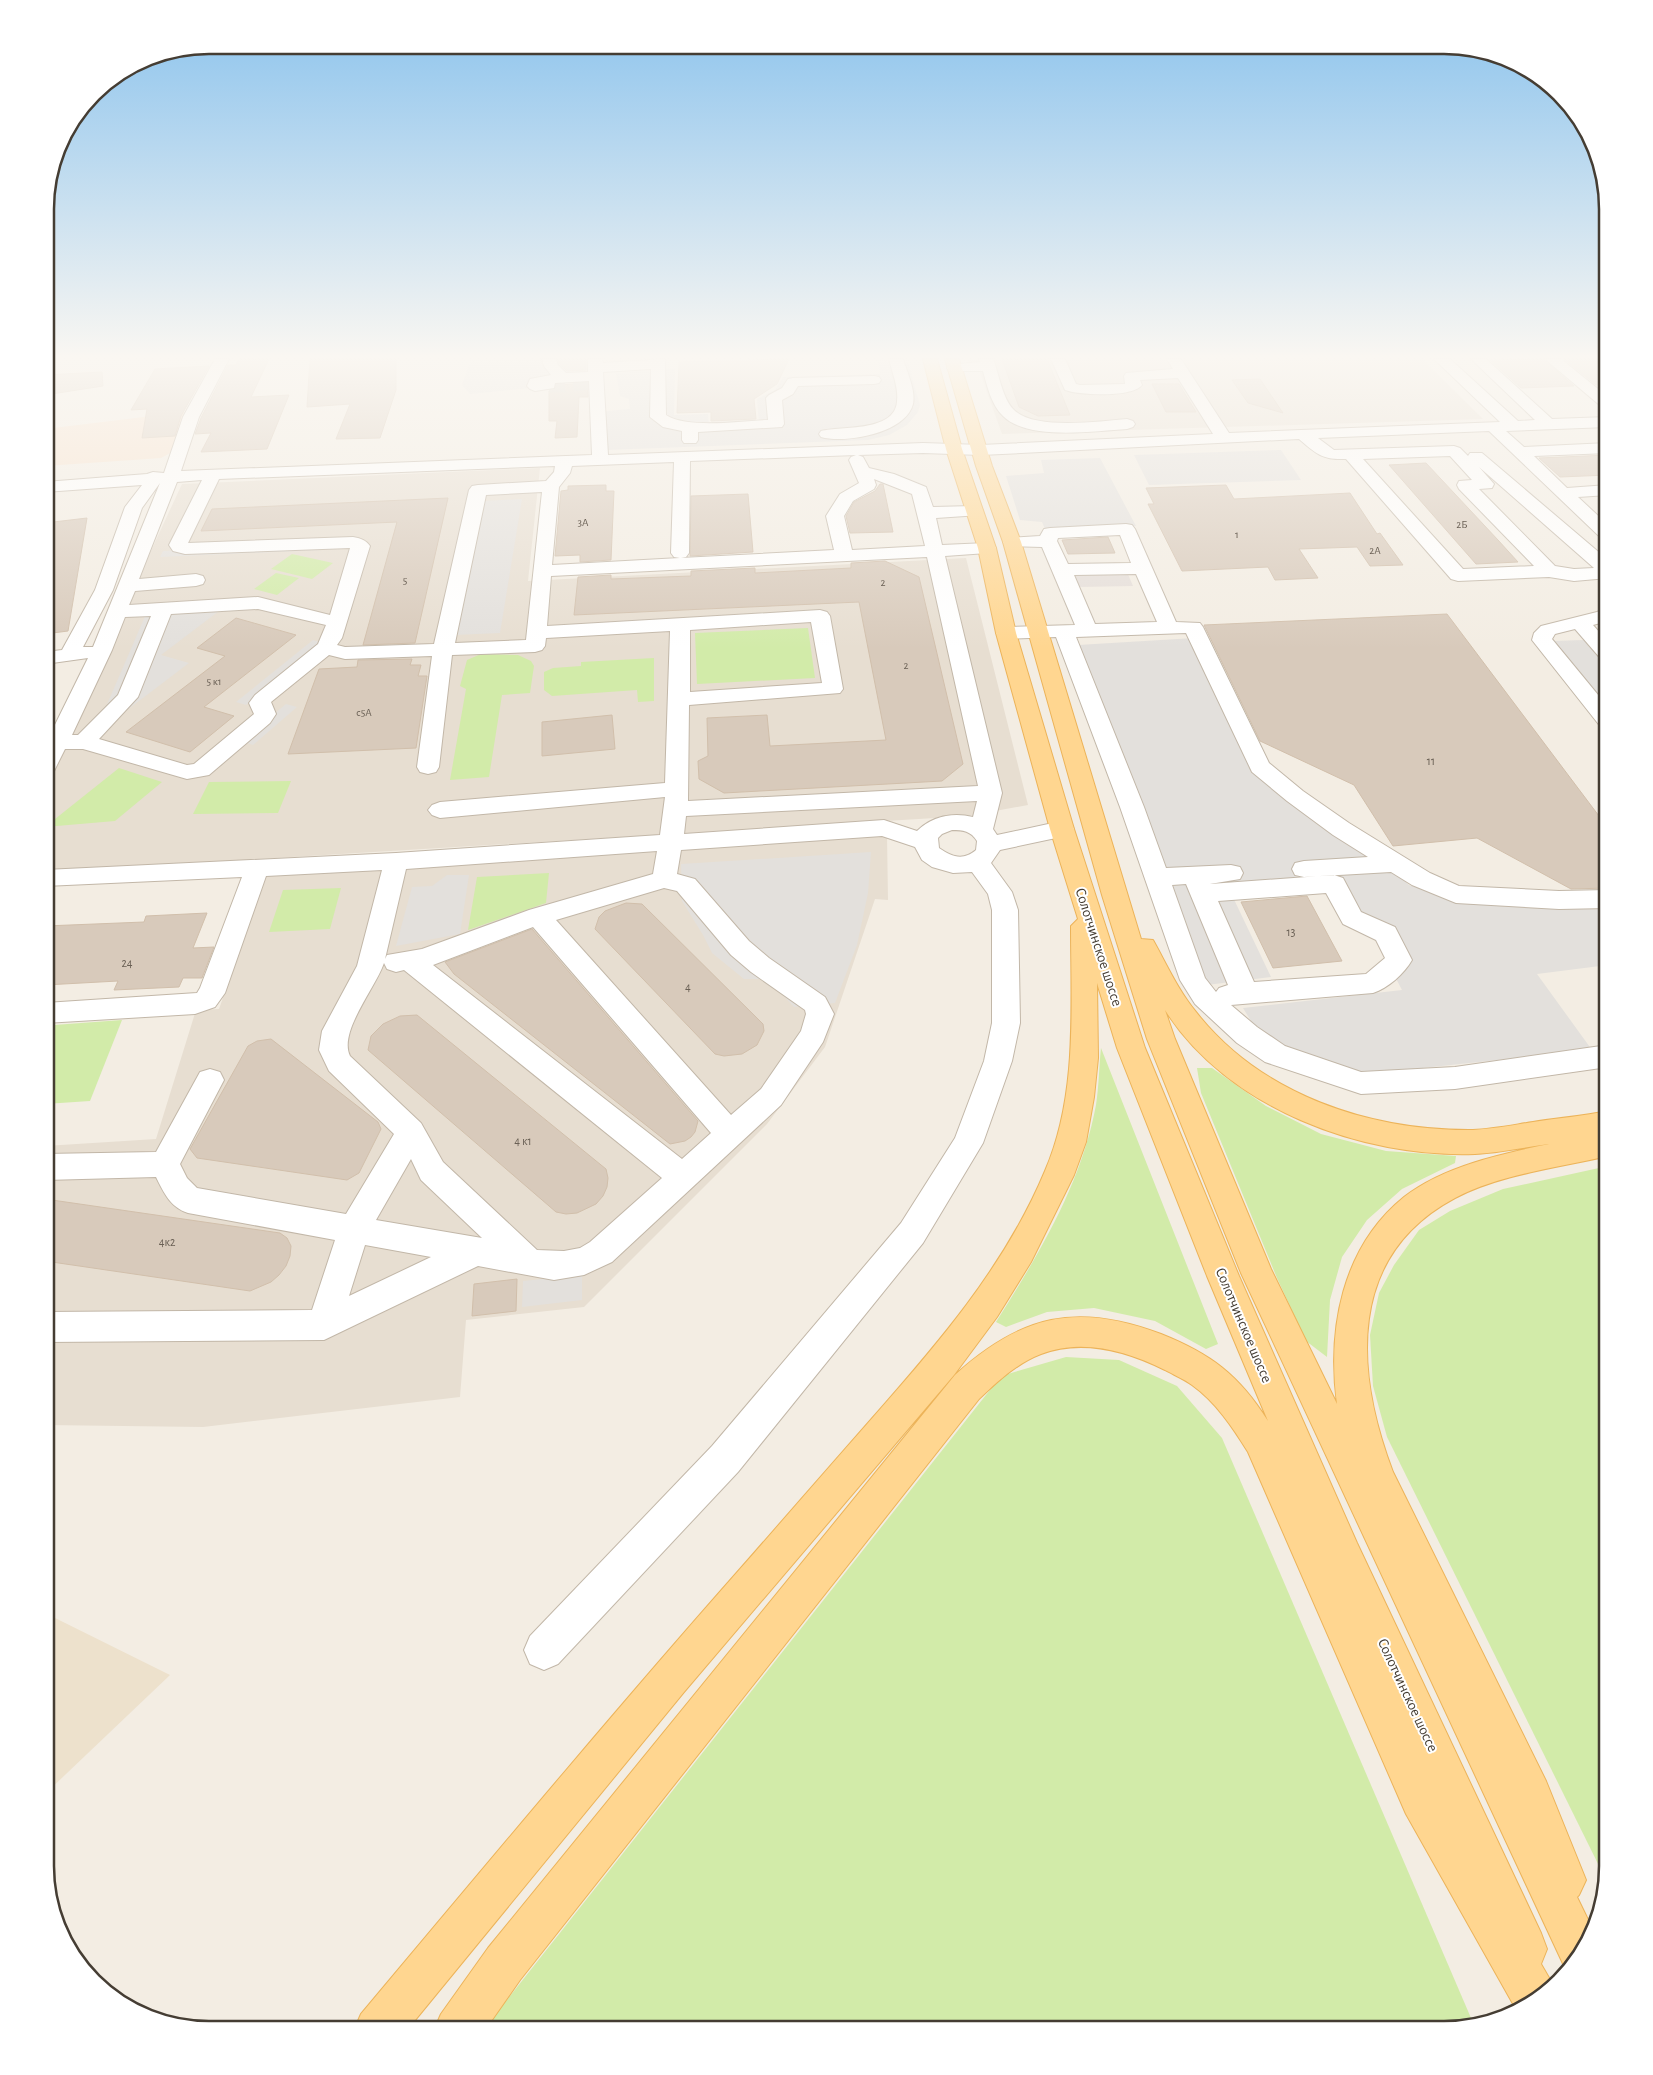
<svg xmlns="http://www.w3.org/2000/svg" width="1653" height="2075" font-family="'Alegreya Sans',sans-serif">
<rect width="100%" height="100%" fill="#f3ede3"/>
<g fill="#e7ded1">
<polygon points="968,359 1422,359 1483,419 1002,434 979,370 970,365"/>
<polygon points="540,468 528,581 966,558 1028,805 968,816 45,872 45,779 182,484"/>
<polygon points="887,835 888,900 875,899 825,1047 767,1124 584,1307 466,1320 460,1397 203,1427 45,1425 45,1146 156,1139 196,1010 219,1009 267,874"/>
</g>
<polygon fill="#f7e1cc" points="185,412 172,452 161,458 45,466 45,429"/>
<polygon fill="#e5ded9" points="1127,572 1133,586 1078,587 1074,573"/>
<polygon fill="#ede1cc" points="45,1613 170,1675 45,1794"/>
<g fill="#d2eba9">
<polygon points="292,554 333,563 312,579 271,569"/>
<polygon points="276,573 299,578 277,595 254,589"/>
<polygon points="808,628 815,678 697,684 695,633"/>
<polygon points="481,654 518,655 531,661 534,666 530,693 502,695 489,777 450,780 466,689 460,686 467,660"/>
<polygon points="654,658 654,701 638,702 637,690 552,696 544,690 544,672 553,668 581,666 581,662"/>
<polygon points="119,768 162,782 115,821 45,827"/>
<polygon points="291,781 278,813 193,814 209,782"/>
<polygon points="549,873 546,903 468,930 477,877"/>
<polygon points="341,888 330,929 269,932 283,890"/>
<polygon points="122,1020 90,1101 45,1104 45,1045 54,1025"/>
<path d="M1101,1048L1218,1344L1206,1349L1155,1321L1094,1308L1047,1312L1006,1327L996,1322C1039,1254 1081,1185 1096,1105C1099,1086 1099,1066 1101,1048Z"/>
<polygon points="1197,1068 1212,1068 1266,1106 1321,1134 1386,1151 1456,1156 1455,1163 1402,1189 1367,1220 1342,1257 1330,1300 1327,1357 1306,1341 1277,1278 1201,1093"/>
<polygon points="1608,1166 1608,1867 1605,1878 1387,1437 1373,1386 1370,1335 1379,1293 1394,1265 1419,1230 1450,1211 1503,1189"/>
<polygon points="1066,1357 1119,1360 1177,1386 1222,1438 1474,2025 1445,2030 483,2030 1001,1376"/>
</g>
<g fill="#e3e0dc">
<polygon points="471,359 569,359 569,376 530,388 470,394 462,385"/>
<polygon points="878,359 907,359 920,405 918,412 907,425 889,435 868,440 606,450 606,411 630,409 629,399 620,396 616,373 675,369 674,415 708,414 709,425 759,423 757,399 775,390 783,377 880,374"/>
<polygon points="1281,450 1301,480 1149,485 1134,455"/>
<polygon points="1100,458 1136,526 1045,529 1042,522 1020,520 1006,476 1044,473 1041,460"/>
<polygon points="522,499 500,633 454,635 483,501"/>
<polygon points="345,543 343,549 160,557 163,551"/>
<polygon points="223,608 161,655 189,663 114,720 102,716 146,614"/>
<polygon points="1194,638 1261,775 1359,839 1409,885 1454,900 1511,907 1608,904 1608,965 1537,974 1592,1050 1366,1074 1262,1039 1243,1008 1402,990 1345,881 1229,889 1271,977 1207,985 1078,645"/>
<polygon points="313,640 323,643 246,705 236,702"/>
<polygon points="1584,640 1608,667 1608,708 1553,641"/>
<polygon points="286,704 297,707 253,745 241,741"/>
<polygon points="871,852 868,893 857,945 835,1003 794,1007 768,979 744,979 712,953 703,935 682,901 681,864"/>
<polygon points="447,875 469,875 460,934 396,946 412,887 432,886"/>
<polygon points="582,1275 582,1300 522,1307 523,1281"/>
</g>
<g fill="#d8cabb" stroke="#d1bfab">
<polygon points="239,359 269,359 251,397 289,395 267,449 201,452 211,433 195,434 201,418 228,365 236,365"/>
<polygon points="310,359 396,359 396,390 380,438 336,439 350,404 307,407"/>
<polygon points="558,359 586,359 586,370 567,371 560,364"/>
<polygon points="789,359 777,384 754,399 756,419 711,421 711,412 677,413 679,362"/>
<polygon points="1002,359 1047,359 1070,415 1038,416 1019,407"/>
<polygon points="1543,359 1574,386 1521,388 1490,360"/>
<polygon points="1564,359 1608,359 1608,384 1596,385"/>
<polygon points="209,366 181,416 175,436 142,438 147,409 131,410 155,369"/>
<polygon points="102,372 103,386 45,395 45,375"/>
<polygon points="1260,379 1283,413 1248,403 1232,380"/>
<polygon points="587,383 588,397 579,397 577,437 555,438 557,421 549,421 549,391 555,389 557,385"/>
<polygon points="1152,384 1179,384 1196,412 1166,412"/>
<polygon points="1608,455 1608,475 1560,477 1539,458"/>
<polygon points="1426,463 1498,540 1518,562 1476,564 1389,465"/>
<polygon points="880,484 883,484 893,532 850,533 846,516 854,502 875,491"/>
<polygon points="606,485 606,491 614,491 611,560 580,562 580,555 555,556 561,491 568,490 568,486"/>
<polygon points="1226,485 1234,499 1350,493 1377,534 1380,533 1403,565 1370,566 1357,547 1299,549 1318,578 1275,580 1268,567 1182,571 1148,504 1154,504 1146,488"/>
<polygon points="748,494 753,552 690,556 691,496"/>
<polygon points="448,498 415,643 363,645 397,522 201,531 212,509"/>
<polygon points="87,518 68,631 45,634 45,523"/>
<polygon points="1108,537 1115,553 1068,554 1062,540"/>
<polygon points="885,561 919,577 963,764 942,781 724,793 699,779 698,761 708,756 707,718 767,715 770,746 886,740 859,602 574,615 578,577 611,575 611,579 691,576 691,571 755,568 755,573 851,568 851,563"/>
<polygon points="1447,614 1608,828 1608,888 1571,889 1477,838 1393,846 1354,785 1260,741 1204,625"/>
<polygon points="236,618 296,635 204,707 234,716 190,752 126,732 225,656 197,648"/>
<polygon points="412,659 410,665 421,665 418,676 427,676 416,748 288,754 319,669 357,667 358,660"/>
<polygon points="612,715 615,749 542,756 542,722"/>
<polygon points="1307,896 1342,961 1273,968 1241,902"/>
<polygon points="626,903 642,904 763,1024 764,1031 757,1045 742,1054 724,1056 715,1054 595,929 599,917 605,911"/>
<polygon points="207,913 193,948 214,947 202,978 183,978 179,987 114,990 118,981 45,985 45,926 144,922 146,916"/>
<polygon points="532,929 698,1121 695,1132 691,1137 685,1141 670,1144 454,974 445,962"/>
<polygon points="417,1015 606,1169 608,1178 607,1187 603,1196 596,1204 577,1213 566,1214 556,1212 368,1050 371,1036 383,1024 400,1016"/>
<polygon points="271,1039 378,1122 381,1129 359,1173 347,1180 197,1158 190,1149 248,1046 257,1041"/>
<polygon points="45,1199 280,1233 287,1238 291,1246 290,1256 286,1266 279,1275 271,1282 250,1291 45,1261"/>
<polygon points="517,1279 516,1311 472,1316 474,1284"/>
</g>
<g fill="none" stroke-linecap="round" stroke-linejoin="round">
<polyline stroke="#d0cac0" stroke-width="16" stroke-dasharray="16 8" stroke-linecap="butt" points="549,385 588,382"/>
<defs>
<g id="minor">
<path d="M215,359H229L199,417L181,471L592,455L589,381L555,383L554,388L535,391L530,389L527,386L530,379L551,375L544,366L542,359H556L558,365L566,373L588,372V359H602L603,363L665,359L666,415C688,429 740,421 768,420L766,398L769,395L782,388L788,379L793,378L874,376L879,377L881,380L879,383L874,384L798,386L793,394L782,400L784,424L782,427L698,432V440L696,443H684L682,440V431L663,427L650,417L651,369L603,372L608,455L923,443L981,445L1213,434L1178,378L1140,380L1142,385C1132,398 1079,395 1065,390L1051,359H1065L1076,384L1080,385L1125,384L1124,376L1126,373L1173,369L1167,359H1181L1229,433L1500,422L1434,359H1450L1518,421L1535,420L1471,359H1486L1552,419L1608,417V427L1506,431L1524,447L1608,443V453L1534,456L1567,488L1608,485V495L1578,497L1608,525V540L1602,539L1489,431L1318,438L1334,450L1454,446L1460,448L1468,456L1470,453H1482L1608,560V578L1574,581L1549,577L1458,581L1451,579L1346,459C1323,460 1316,454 1299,439L981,455L923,453L858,455L863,457L869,468L894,474L926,487L933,507L974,506L980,507L983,511L980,515L936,518L942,545L987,543L993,544L996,548L993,552L987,553L945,556L1002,793L993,829L997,835L1062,821L1070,823L1074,829L1070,835L1000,850L991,863L1012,892L1018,910L1020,1023L1012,1061L983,1143L923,1243L738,1472L558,1664L544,1670L530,1664L524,1650L530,1636L712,1446L901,1223L955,1138L984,1061L992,1023V910L988,894L972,872L953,873L932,867L922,860L915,847L882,836L681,850L677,874L695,879L749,941L769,958L825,997L834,1014L823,1042L781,1105L612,1262L584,1275L554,1280L478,1266L324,1340L45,1342V1312L312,1310L335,1240L188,1213C170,1207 164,1193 156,1177L45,1180V1154L156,1152L200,1072L210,1069L220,1072L224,1080L180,1164L187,1178L197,1188L346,1214L394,1134L329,1071L319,1050L322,1031L357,966L382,870L266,876L225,993L215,1007L195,1014L45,1023V1003L197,993L200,988L242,877L45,886V870L396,853L660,835L665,797L440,818L432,815L428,810L432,805L440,802L665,783L670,631L546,638L545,646L542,650L535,652L452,655L439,767L436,772L428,774L420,772L417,767L432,656L345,659L329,655L271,702L276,714L270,723L209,775L187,779L83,749H65L53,773L45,775V745L88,658L45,664V652L62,650L95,590L125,507L142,485L45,492V482L147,474L153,472L164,473L183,417ZM856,455L851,457L849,460L859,483L840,494L826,516L834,550L681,558L686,557L689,553L690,461ZM1450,456L1472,480L1459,481L1457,485L1459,489L1534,566L1463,569L1363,459ZM674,462L671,553L674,557L680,558L552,565L559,487L570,473L572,466ZM555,466L554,472L546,481L478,485L472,486L469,490L434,644L345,647L337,645L342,638L370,546C366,540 360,538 353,537L188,543L219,479ZM1479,467L1594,568L1574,569L1555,566L1479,489L1492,488L1494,484ZM874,479L912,494L925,546L852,550L844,516L853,501L874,489L876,485ZM202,480L169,545L173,551L185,554L350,548L330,615L258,597L129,605L135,591L196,586L203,584L205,580L203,576L196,574L139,579L177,482ZM160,483L93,647H83L113,590L142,508ZM542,492L526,640L455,643L486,495ZM927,557L978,786L688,801L689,705L840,693L843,689L830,616L827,612L820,610L547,626L551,576ZM258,609L326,625L318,644L255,695L249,703L254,714L194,764L187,765L99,739L138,697L171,614ZM151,616L118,695L78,735H72L112,650L125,617ZM811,622L822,683L690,692V630ZM977,801L973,817C953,812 932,816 917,831L884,820L684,834L686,816ZM952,830C963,830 971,831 977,841L976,850C963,861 952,857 939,848L938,838L942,834ZM657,851L653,874L529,910L422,949L387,955L385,959L406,869ZM664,888L677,891L731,955L751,972L805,1010L806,1014L801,1031L761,1089L731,1115L556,920ZM533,927L711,1133L682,1159L433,965ZM384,963L387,969L396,972L404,970L662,1178L590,1242L580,1248L564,1251L537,1250L443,1162L421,1123L350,1056C338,1032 376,987 384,963ZM411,1159L421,1180L482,1238L376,1220ZM365,1245L431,1257L349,1296Z"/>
<path d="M889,359H903C907,372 916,391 913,404C906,433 846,444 821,437L819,434L821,431C842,426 894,432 897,402C899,388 892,372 889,359Z"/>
<path d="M979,359H993C999,374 1002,397 1013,409C1033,431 1100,421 1127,419L1133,421L1135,424L1133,427L1127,429C1094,431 1028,441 1003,416C991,405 987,385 983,371H949L947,368L949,365L980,362Z"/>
<polygon points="1545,359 1561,359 1608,397 1608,410 1603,408"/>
<path d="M1126,524L1132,525L1135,529L1176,622L1200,623L1203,627L1269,763L1303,791L1349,823L1430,873L1459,886L1559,891L1608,890V908L1559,909L1456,903L1412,885L1391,872L1304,877L1295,875L1292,869L1295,863L1304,861L1368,857L1333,835L1287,801L1252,772L1186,633L1076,637L1144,807L1166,868L1231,865L1240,867L1243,873L1240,879L1210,884L1334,875L1343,878L1361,912L1395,927L1412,960C1404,974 1388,988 1373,993L1231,1005L1257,1027L1285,1046L1361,1072L1455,1067L1608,1045V1067L1455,1089L1361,1094L1265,1062L1237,1043L1195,1004L1180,980L1120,807L1056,637L1006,639L999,637L996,633L999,629L1006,627L1075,625L1042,547L1006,546L1003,542L1006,538L1040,536L1044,529L1050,528ZM1120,535L1131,563L1068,564L1057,541L1058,538ZM1136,574L1157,622L1095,624L1074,575ZM1186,884L1228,985L1219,988L1216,992L1205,978L1172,885ZM1326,893L1343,924L1376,940L1385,958L1366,974L1254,982L1218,901Z"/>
<polygon points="1608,607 1608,621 1593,625 1608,642 1608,661 1601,659 1575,629 1555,634 1552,639 1608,707 1608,728 1600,726 1532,640 1534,633 1541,626 1597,612"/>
</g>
<g id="major">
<path d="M923,359H937L962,449L996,548L1016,633L1074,829L1145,1048L1239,1276L1357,1543L1541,1933L1547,1949L1541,1964L1552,1983L1536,2002L1517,2011L1406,1814L1248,1452C1233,1428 1216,1402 1192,1385C1184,1379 1174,1375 1165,1370C1127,1351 1083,1338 1041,1354C1017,1363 997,1382 979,1399L520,1980L485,2030H434L441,2014L488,1948L955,1375C1021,1315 1077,1302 1161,1334C1211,1354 1239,1375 1268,1421L1207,1276L1117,1048L1097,983L1098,1058L1094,1097L1086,1142L1074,1175L1031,1262L997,1317L954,1375L684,1692L407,2030H354L361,2014C486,1865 611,1715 740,1569C783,1520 825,1472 868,1423C936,1346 1005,1267 1045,1171C1078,1095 1071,1007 1071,926L1078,919L1050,829L996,633L978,548L946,449Z"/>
<path d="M945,359H959L992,466L1021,542L1141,939L1153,940C1167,965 1178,990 1196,1012C1261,1095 1370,1131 1473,1130C1493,1129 1513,1125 1533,1122C1558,1118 1583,1116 1608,1111V1156C1557,1168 1501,1174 1455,1198C1346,1256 1355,1372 1393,1472L1546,1781L1586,1880L1579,1895L1577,1897L1593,1930L1591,1939L1565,1968L1241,1273L1147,1039L1102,895L1003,542L976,466ZM1165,1010C1227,1108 1362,1158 1475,1154C1500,1153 1525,1147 1549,1144C1501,1154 1444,1166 1404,1197C1342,1247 1327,1329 1337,1404L1271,1269L1175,1039Z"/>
</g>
</defs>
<use href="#minor" stroke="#c2b7a8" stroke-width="2"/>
<use href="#major" stroke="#ecb359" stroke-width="2"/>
<use href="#minor" fill="#fff" fill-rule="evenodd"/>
<use href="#major" fill="#ffd690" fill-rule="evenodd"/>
</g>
<linearGradient id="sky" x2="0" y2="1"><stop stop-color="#89c2ed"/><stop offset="0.55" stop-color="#faf7f2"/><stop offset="1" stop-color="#faf7f2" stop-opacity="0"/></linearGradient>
<rect width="1653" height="649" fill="url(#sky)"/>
<g text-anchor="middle" stroke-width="4" stroke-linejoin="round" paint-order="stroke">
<g font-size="11" fill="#6a6055">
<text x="583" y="526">3А</text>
<text x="1462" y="528">2Б</text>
<text x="1237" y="538">1</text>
<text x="1375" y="554">2А</text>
<text x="405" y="584">5</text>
<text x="883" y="586">2</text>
<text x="906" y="669">2</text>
<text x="214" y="685">5 к1</text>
<text x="364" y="716">с5А</text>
</g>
<g font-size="12" fill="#6a6055">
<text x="1431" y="765">11</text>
<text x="1291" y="936">13</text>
<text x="127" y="967">24</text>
<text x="688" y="991">4</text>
<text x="523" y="1145">4 к1</text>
<text x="167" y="1246">4к2</text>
</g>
<g font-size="15" fill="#453d33" stroke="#fff">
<text transform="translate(1099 947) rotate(72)" y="5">Солотчинское шоссе</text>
<text transform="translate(1244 1325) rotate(67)" y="5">Солотчинское шоссе</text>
<text transform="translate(1408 1695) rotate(65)" y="5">Солотчинское шоссе</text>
</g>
</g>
<path d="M0 0H1653V2075H0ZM209 54H1444A155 155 0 0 1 1599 209V1866A155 155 0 0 1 1444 2021H209A155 155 0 0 1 54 1866V209A155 155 0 0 1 209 54Z" fill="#fff" fill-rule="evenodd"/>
<path fill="none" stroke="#453d33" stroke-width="2.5" d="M209 54H1444A155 155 0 0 1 1599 209V1866A155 155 0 0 1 1444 2021H209A155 155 0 0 1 54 1866V209A155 155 0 0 1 209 54Z"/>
</svg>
